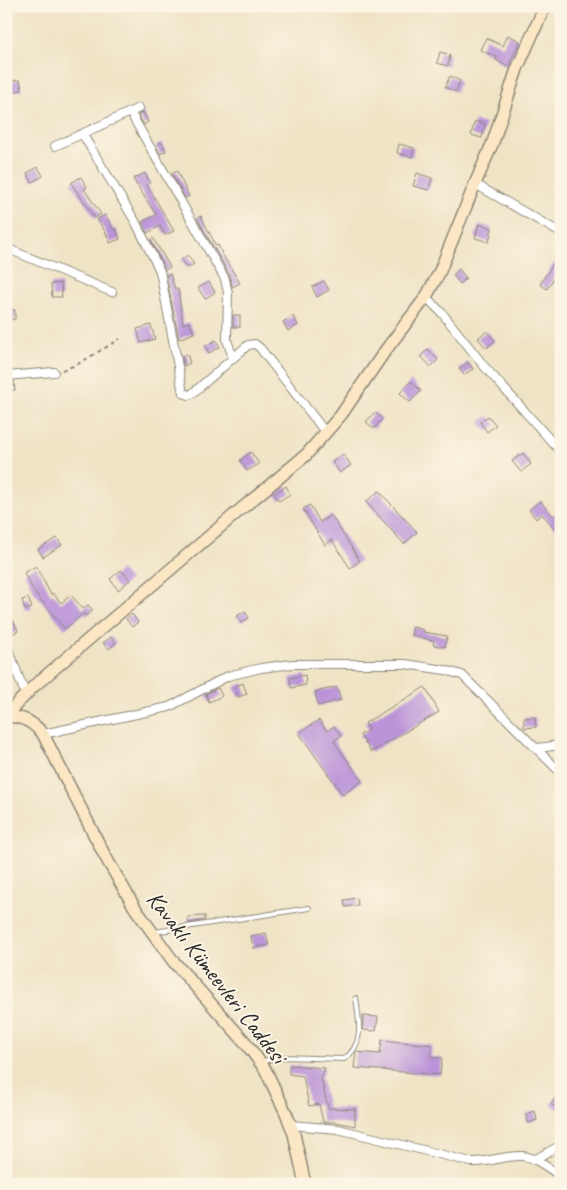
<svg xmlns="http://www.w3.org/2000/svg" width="567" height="1190" font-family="Caveat,sans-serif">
<rect width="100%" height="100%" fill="#fcf5e5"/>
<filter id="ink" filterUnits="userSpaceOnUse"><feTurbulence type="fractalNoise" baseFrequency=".02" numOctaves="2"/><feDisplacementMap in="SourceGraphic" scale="10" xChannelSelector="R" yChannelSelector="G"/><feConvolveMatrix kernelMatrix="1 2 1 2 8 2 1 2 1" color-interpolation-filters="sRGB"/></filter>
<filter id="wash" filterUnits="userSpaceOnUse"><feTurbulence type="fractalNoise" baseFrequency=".0096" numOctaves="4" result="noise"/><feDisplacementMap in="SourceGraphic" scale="20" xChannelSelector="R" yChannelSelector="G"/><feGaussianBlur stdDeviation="1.12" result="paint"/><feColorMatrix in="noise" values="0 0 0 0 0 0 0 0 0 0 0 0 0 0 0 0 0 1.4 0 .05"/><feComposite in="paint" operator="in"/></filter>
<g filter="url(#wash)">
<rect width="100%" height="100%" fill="#efe3c5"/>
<g id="blocks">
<g fill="#ba93d8">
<polygon points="508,35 520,41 508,67 496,60 497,57 480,50 486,38 503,46"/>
<polygon points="440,52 450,55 448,66 437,63"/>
<polygon points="450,76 460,81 456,92 445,87"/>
<polygon points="20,80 22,90 11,92 9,81"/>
<polygon points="143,112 148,122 144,125 138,115"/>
<polygon points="475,121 485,124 482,138 471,135"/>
<polygon points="161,142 166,151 160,154 156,146"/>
<polygon points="399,144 414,148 412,157 397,153"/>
<polygon points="38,167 43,176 32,182 27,173"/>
<polygon points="177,171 189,196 185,198 172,174"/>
<polygon points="145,173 150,183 147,185 174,231 165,235 160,226 147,233 142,222 156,215 133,179"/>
<polygon points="417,173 432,178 429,190 413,186"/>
<polygon points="81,177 87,187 84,189 101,214 95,218 71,183"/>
<polygon points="105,215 114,230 116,229 120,239 110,243 105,231 97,219"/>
<polygon points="201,216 216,246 218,245 222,254 240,283 232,287 230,276 197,218"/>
<polygon points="479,224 492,228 489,242 475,238"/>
<polygon points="153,238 170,267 165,270 151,240"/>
<polygon points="561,252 561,267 547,289 540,284"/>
<polygon points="188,255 194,264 187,268 181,260"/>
<polygon points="459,269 466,278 460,284 453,275"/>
<polygon points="170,274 175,289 178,289 183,324 189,322 194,333 179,339 166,275"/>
<polygon points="324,281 329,290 317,297 312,287"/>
<polygon points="209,282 215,292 205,299 198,288"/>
<polygon points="61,283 62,297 52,297 51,284"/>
<polygon points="6,310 15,310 15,319 6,320"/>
<rect x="233" y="315" width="7" height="12"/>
<polygon points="293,316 298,325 288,331 283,322"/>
<polygon points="151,325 155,339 141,343 137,329"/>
<polygon points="487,331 495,341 486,348 478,338"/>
<polygon points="216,340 220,347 209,353 205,346"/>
<polygon points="428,349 438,360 431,367 421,356"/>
<polygon points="187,354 190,363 184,366 182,356"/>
<polygon points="468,362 473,369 464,375 459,369"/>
<polygon points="14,381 15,390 6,391 6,382"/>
<polygon points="411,381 421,391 410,402 400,393"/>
<polygon points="375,412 382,419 374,429 366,422"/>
<polygon points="488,416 496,425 487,432 480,422"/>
<polygon points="251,452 259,464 247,471 240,460"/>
<polygon points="523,453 531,464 521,472 512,461"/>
<polygon points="343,454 351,465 340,473 332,462"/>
<polygon points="286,486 290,494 279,501 274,494"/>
<polygon points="379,491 417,532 404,544 366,502"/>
<polygon points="540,501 553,516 556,514 561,520 561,523 555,529 542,514 536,519 529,510"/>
<polygon points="310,505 320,522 331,515 360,561 350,568 332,540 325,545 303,509"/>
<polygon points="57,538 62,545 43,557 38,549"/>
<polygon points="36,566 51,595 53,593 61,603 71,595 83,609 88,605 93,610 86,616 84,613 65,629 35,593 24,573"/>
<polygon points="121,570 130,580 118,590 110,579"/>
<polygon points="28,598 32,608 25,610 22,600"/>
<polygon points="245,611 249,618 241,623 237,616"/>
<polygon points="132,614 138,622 132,627 126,619"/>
<polygon points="13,620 18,631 6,637 6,623"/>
<polygon points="413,627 424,630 423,632 447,636 445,647 433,645 434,641 411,635"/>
<polygon points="111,637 116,643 109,649 103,643"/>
<polygon points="305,675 306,685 291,688 290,678"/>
<polygon points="243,683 247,694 238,697 234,687"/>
<polygon points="337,687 341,700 318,706 315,692"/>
<polygon points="425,687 439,712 371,752 360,735 369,730 365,723"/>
<polygon points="218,688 222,696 209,702 206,694"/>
<polygon points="535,717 536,727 524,728 524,718"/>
<polygon points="319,720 327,731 334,726 341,736 334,741 362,781 343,795 299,733"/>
<polygon points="357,898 358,905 345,907 344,900"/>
<polygon points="205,916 205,920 189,923 188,917"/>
<polygon points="266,933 269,945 253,948 251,936"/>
<polygon points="363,1016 378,1017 376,1031 363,1030"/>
<polygon points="382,1040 432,1045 431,1057 442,1058 440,1075 354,1068 356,1052 380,1054"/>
<polygon points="289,1065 325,1068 321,1078 328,1108 355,1109 355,1126 335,1122 323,1122 319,1104 309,1106 303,1076 289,1074"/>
<polygon points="561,1091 561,1111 551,1104"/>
<polygon points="535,1111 537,1120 528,1123 526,1114"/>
</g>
</g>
</g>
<g filter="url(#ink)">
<use href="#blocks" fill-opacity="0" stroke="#8d8778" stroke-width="1"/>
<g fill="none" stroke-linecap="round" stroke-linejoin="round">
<defs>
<g id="lane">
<polyline points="154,932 309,908"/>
<path d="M263,1061L282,1057L344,1059C365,1045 359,1020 356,998"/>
</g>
<g id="street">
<polyline points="130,112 225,279 228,293 227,340 233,358"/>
<polyline points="83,135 135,221 160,271 183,393 189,395 193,393 248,345 255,344 260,348 326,433"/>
<polyline points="55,146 139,108"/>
<polyline points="475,184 561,233"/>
<polyline points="6,248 112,292"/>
<polyline points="426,297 442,313 484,366 561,452"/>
<polyline points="6,376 54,372"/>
<polyline points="6,643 26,696"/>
<polyline points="43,734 169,707 228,676 261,668 292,664 405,664 445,670 462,675 561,773"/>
<polyline points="537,748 561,745"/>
<path d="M291,1125L338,1129L471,1162C488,1163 505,1155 522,1156C536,1157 549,1169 561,1176"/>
<polyline points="534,1160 561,1145"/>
</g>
<g id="secondary">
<polyline points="6,715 34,686 240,510 306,455 341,415 385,351 426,297 439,273 475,184 493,142 517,69 545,6"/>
<path d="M6,717C21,715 34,723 43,734L105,856L135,908L173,961L245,1042L265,1069L286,1113L294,1134L305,1184"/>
</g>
</defs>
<use href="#lane" stroke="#8d8778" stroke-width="6"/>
<use href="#street" stroke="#8d8778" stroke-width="10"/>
<use href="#secondary" stroke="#8d8778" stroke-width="14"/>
<polyline stroke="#8d8778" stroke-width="2" stroke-dasharray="4 4" stroke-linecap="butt" points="62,370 76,365 120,339"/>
<use href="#lane" stroke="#fff" stroke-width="4"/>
<use href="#street" stroke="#fff" stroke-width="8"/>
<use href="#secondary" stroke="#fbe7c3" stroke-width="11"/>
</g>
</g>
<g text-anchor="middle" stroke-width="4" stroke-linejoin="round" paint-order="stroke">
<g font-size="24" fill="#2b2b2b" stroke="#fcf5e5">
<text transform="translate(217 977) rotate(52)" y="8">Kavaklı Kümeevleri Caddesi</text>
</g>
</g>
<rect width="567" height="1190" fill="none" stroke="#fcf5e5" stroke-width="25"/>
</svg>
